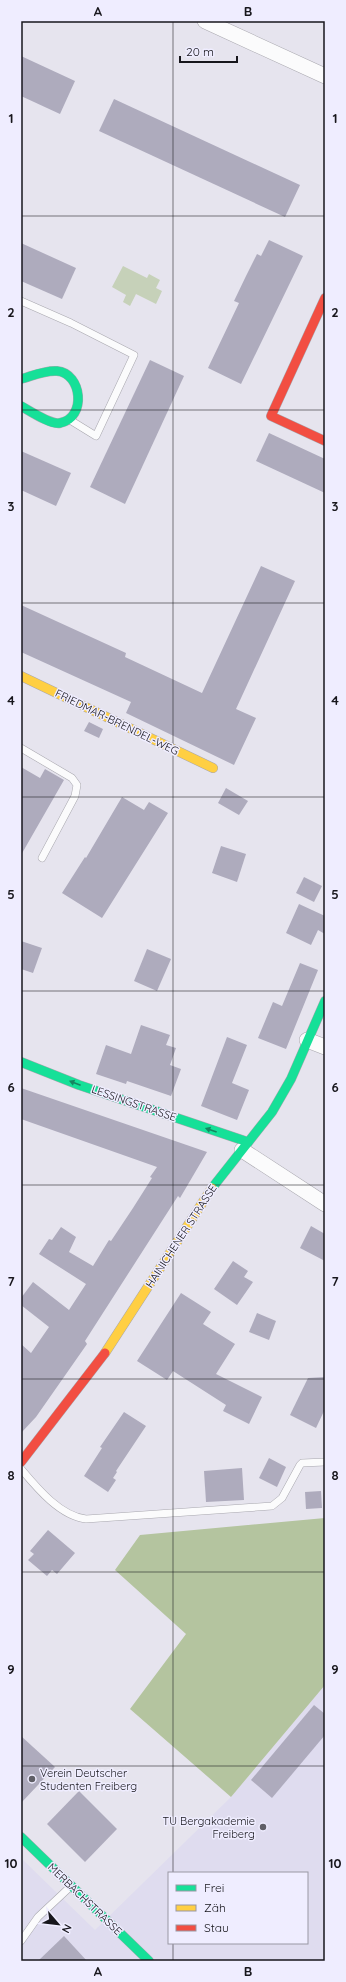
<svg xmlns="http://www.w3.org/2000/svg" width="346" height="1982" font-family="Quicksand,sans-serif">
<rect width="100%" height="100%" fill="#e6e4ee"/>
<path fill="#dfdcef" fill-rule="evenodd" d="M325,1685V1961H21V1858L95,1930L231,1797ZM169,1873H307V1943H169Z"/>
<polygon fill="#c6d1b9" points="123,266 147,278 149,274 160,280 156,288 162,291 156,304 136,294 130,306 123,302 126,295 112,287"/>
<polygon fill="#b4c49f" points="325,1518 325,1685 231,1797 130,1709 186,1634 115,1570 140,1535"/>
<g fill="#aeabbd">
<polygon points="21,56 75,81 60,114 21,96"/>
<polygon points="114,99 300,185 285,217 99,131"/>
<polygon points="269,240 303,256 241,384 208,368 239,303 234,301 246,276 257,254 261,256"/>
<polygon points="21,243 76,268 62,299 21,281"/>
<polygon points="150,360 184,376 125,504 90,487"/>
<polygon points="269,433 325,459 325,493 256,461"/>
<polygon points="21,451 71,473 56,506 21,490"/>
<polygon points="261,566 295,581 236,709 256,718 234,765 126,713 131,702 21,652 21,605 126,653 125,657 202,693"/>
<polygon points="89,722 103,729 99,738 84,731"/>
<polygon points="21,767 40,778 45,769 64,780 21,855"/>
<polygon points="226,788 248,801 239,815 218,803"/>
<polygon points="122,797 144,810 149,802 168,813 102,918 62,893 85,857 86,858"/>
<polygon points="221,846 246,854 237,882 212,873"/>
<polygon points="304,877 322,886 314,902 296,893"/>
<polygon points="299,904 325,916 325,934 318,930 311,945 286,933"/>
<polygon points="21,941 42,948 33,973 21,969"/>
<polygon points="147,949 171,959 157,991 134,981"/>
<polygon points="300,963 318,970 286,1049 258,1038 273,1002 282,1006"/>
<polygon points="141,1025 170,1035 166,1045 176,1048 170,1065 181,1069 171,1096 127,1081 126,1084 96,1074 106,1045 131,1054"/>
<polygon points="227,1037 247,1045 232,1083 249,1090 237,1120 201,1106"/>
<polygon points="21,1088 207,1152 180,1198 178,1196 85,1341 87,1344 36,1417 21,1433 21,1344 31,1353 49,1327 21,1305 21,1298 33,1282 69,1310 86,1284 39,1254 49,1239 52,1240 61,1227 76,1237 69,1252 93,1266 109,1240 111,1241 133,1208 152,1178 150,1177 157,1167 21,1119"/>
<polygon points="311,1226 325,1234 325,1261 300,1248"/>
<polygon points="233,1261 248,1271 244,1277 253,1282 237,1305 214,1289"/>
<polygon points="181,1293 211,1312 203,1324 235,1344 216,1374 262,1397 249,1424 223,1411 226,1405 173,1371 167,1380 137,1361"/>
<polygon points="257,1313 276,1321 269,1340 249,1332"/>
<polygon points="325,1377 325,1409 316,1428 290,1415 308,1378"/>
<polygon points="124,1412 146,1426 116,1471 117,1472 113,1478 116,1480 108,1492 84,1476 102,1448 100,1447"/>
<polygon points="269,1458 286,1467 277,1487 259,1478"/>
<polygon points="242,1468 244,1500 206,1502 204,1471"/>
<polygon points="321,1491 322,1508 306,1509 305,1492"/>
<polygon points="48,1530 75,1553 57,1574 52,1570 47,1576 28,1560 34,1554 30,1551"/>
<polygon points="314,1705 325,1714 325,1735 272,1798 251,1780"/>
<polygon points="21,1736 55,1767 21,1803"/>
<polygon points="79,1791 117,1829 85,1862 47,1824"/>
<polygon points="64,1936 87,1961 38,1961"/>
</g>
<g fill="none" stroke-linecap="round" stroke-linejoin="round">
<defs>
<g id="lane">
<polyline points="21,301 71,323 134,355 96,436 70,420"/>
<polyline points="21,748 72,778 77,785 75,796 42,858"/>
<path d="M21,1469C37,1488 60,1516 86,1519L272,1506L282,1498L300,1465L302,1463L325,1462"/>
<polyline points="21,1941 38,1917 70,1887"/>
</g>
<g id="street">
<polyline points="205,21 325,76"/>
<polyline points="307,1040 325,1047"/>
<polyline points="242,1150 325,1204"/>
</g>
<g id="fast">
<path d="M21,379C32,376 45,370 57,371C82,373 87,418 60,423C51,425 30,411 21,406"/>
<polyline points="21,1062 79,1085 248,1142"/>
<polyline points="212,1188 272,1112 291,1079 325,1001"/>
<polyline points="21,1837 149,1961"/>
</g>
<g id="slow">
<polyline points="21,676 213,768"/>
<polyline points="105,1353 212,1188"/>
</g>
<g id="jam">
<polyline points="325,298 271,416 325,441"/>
<polyline points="21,1462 105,1353"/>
</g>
</defs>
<use href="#lane" stroke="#a8a7ae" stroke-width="8"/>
<use href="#street" stroke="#a8a7ae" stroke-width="16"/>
<use href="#fast" stroke="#a8a7ae" stroke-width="10"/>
<use href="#slow" stroke="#a8a7ae" stroke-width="10"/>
<use href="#jam" stroke="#a8a7ae" stroke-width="10"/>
<use href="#lane" stroke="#fbfbfc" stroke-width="7"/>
<use href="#street" stroke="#fbfbfc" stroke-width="15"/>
<use href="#fast" stroke="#16e098" stroke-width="9"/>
<use href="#slow" stroke="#ffcf43" stroke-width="9"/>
<use href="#jam" stroke="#f24e42" stroke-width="9"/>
</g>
<defs><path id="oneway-solid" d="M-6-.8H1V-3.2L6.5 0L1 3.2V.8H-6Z"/></defs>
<g fill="#168560">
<use href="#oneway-solid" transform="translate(75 1083) rotate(-159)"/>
<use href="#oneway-solid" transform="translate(211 1130) rotate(-161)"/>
</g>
<path fill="none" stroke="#17161c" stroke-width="1" stroke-opacity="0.55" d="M173,21V1873M21,216H325M21,410H325M21,603H325M21,797H325M21,991H325M21,1185H325M21,1379H325M21,1572H325M21,1766H325M173,1943V1961"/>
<g fill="#5f5e66" stroke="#efedff" stroke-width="1.5">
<circle cx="32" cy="1779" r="4"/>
<circle cx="263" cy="1827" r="4"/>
</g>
<g text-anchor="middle" stroke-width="3" stroke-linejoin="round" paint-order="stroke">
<g font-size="11" fill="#17161c" stroke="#efedff">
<text transform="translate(117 722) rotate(26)" y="4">FRIEDMAR-BRENDEL-WEG</text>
<text transform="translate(134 1103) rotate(19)" y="4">LESSINGSTRASSE</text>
<text transform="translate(181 1236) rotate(-57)" y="4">HAINICHENER STRASSE</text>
<text transform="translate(85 1899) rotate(44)" y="4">MERBACHSTRASSE</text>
</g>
<g font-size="11" fill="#17161c" stroke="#efedff" text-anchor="start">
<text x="40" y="1777">Verein Deutscher<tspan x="40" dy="13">Studenten Freiberg</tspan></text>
<text x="255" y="1825" text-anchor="end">TU Bergakademie<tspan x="255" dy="13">Freiberg</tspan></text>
</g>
</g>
<rect width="346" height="1982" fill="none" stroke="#efedff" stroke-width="44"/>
<rect x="168" y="1872" width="140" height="72" fill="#efedff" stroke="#9997a4"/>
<rect x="176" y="1885" width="20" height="6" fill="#16e098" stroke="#9997a4"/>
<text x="204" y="1892" font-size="12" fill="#17161c">Frei</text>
<rect x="176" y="1905" width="20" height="6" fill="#ffcf43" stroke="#9997a4"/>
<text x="204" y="1912" font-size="12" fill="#17161c">Zäh</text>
<rect x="176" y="1925" width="20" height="6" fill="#f24e42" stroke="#9997a4"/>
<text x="204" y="1932" font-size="12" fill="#17161c">Stau</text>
<g transform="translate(58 1924) rotate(118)" stroke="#efedff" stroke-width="3" paint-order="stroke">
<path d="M0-3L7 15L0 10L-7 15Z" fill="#17161c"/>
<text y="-6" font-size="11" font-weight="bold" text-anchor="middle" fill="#17161c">N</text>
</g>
<path d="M180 56v6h57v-6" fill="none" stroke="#17161c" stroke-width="2"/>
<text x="186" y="56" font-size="12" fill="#17161c" stroke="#efedff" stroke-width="3" paint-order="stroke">20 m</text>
<rect x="22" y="22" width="302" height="1938" fill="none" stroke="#17161c" stroke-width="1.5"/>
<g font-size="13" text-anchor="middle" font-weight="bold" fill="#17161c">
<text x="98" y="16">A</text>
<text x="248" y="16">B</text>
<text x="11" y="123">1</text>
<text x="335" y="123">1</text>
<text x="11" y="317">2</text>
<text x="335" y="317">2</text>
<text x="11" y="511">3</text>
<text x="335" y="511">3</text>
<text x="11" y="705">4</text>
<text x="335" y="705">4</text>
<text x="11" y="899">5</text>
<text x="335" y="899">5</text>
<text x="11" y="1092">6</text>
<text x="335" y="1092">6</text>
<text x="11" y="1286">7</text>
<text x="335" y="1286">7</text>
<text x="11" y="1480">8</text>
<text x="335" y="1480">8</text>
<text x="11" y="1674">9</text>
<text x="335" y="1674">9</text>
<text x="11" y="1868">10</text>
<text x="335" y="1868">10</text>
<text x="98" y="1976">A</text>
<text x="248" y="1976">B</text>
</g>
</svg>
